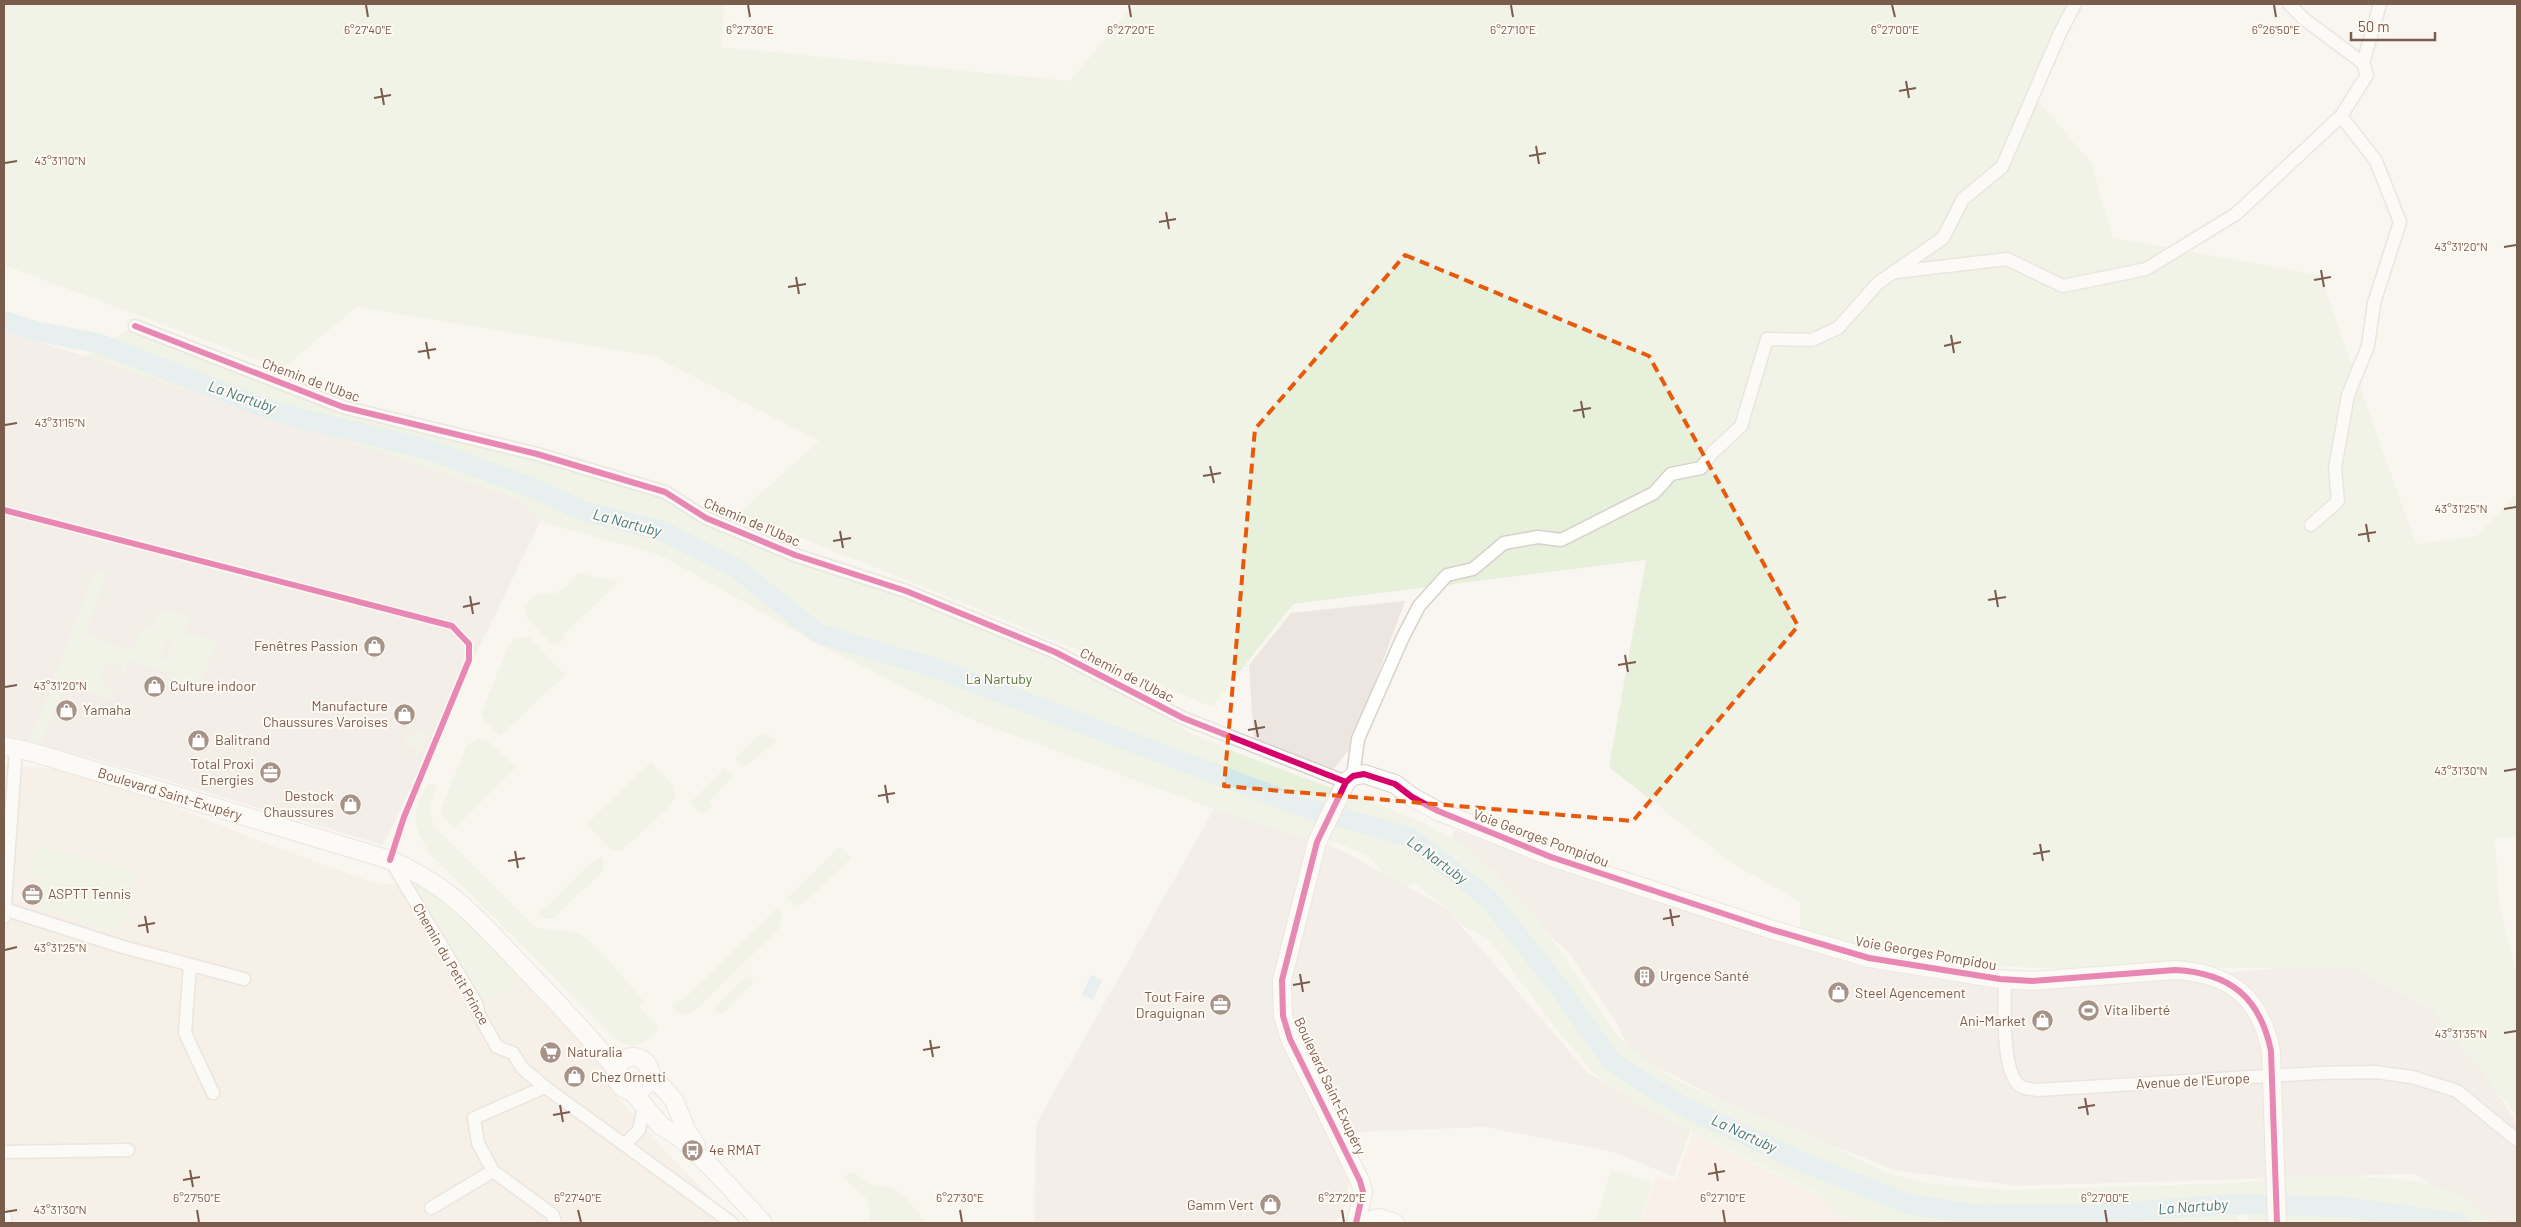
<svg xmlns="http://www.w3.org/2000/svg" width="2521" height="1227" font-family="Barlow,sans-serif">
<rect width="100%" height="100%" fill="#f9f5f0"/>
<polygon fill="#f2e8de" points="4,765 57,769 158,800 270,845 375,883 411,886 511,990 514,971 541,997 603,1064 618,1098 681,1168 736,1223 4,1223"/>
<polygon fill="#f6e8e1" points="1693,1133 1841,1206 1903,1223 1641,1223 1656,1176 1675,1182"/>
<g fill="#ede5e0">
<polygon points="4,332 86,356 231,405 394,450 546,510 383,845 91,758 4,735"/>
<polygon points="1405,601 1351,747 1334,769 1254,741 1249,665 1291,613"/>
<polygon points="1214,809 1339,849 1446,908 1588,1073 1691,1128 1674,1177 1613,1152 1485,1127 1358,1132 1343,1214 1333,1223 1034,1223 1036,1124"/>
<polygon points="1455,830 1691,913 1874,968 2026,989 2158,980 2287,967 2354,968 2432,1008 2492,1084 2517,1124 2517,1223 2489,1223 2415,1174 2018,1186 1897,1171 1730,1105 1631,1053 1616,1022 1569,953 1449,842"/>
</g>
<g fill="#e7f0db">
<polygon points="4,4 724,4 721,47 1070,81 1134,4 2066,4 2030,91 2091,163 2113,238 2320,275 2416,544 2477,536 2517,493 2517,838 2495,837 2499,905 2517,973 2517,1116 2430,1006 2354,968 2223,968 2125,965 2058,969 1933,963 1880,954 1824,939 1800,928 1800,902 1730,862 1609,767 1646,560 1293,604 1212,707 974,607 739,513 819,441 654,356 357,307 282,369 4,265"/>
<path d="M135,326L339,406L660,496L1055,652L1192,734L1248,757L1332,788L1351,793L1426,824L1464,845L1497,874L1544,928L1615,1033L1640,1056L1678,1081L1744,1111L1801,1131L1890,1174L1927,1183L2005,1190L2237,1183C2296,1176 2420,1166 2471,1202C2479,1208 2486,1216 2493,1223H2248L2245,1208L2237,1209L2238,1223H1876L1838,1215L1814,1191L1681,1126L1627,1097L1593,1072L1551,1022L1489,939L1466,928L1446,908L1414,883L1408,887L1383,873L1369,856L1329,839L1309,840L1214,809L978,722L907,689L817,643L660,555L546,523L520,500L385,453L231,405L86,356Z"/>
<polygon points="95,572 107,574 85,634 132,652 141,629 153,628 160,609 190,616 185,633 167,638 160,659 165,661 173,640 169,639 187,634 217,641 200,684 168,678 170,673 129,660 123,674 121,673 123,668 110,660 99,676 106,679 104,686 113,689 112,699 66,683 40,746 29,743"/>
<polygon points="578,573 619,582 563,635 565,639 554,646 526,617 525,607 535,594 556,593 566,586"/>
<polygon points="526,637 530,638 565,675 500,736 486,722 481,714 509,645 514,639"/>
<path d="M425,729C428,738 422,754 413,760L417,748L403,744L408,736Z"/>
<polygon points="768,734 777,741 743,768 735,759 759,735"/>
<polygon points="477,739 486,739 516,767 454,829 442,816 441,809 467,745"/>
<polygon points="651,762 673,785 676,797 666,810 621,851 611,850 587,824"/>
<polygon points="725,768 733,776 709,802 713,806 705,813 699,813 691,802"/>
<path d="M427,783L437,786C431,807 424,813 440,832L535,927C550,933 569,928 580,934C594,940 631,987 644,1001L639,1007L660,1029C647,1044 635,1050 617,1040L430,854C410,819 412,820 427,783Z"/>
<polygon points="36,845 137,871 121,933 35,907 43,879 29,875"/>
<polygon points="840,847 851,858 804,903 798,906 786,899"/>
<polygon points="601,856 604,863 603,871 552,919 545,919 537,913 546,908 589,864"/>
<polygon points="415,882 462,917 514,971 512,990 480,1002 424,901 414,890"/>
<path d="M778,907L782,913L778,930L692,1013C682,1017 678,1014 672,1007L678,1000L681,1002Z"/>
<polygon points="748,974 754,982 724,1013 720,1015 716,1012 716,1006"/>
<polygon points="1611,1170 1652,1182 1640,1223 1595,1223"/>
<path d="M855,1172C876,1195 879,1180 897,1191C906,1195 920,1215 927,1223H870L869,1205L865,1197L842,1177Z"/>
</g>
<polygon fill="#d0e8ea" points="1091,975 1102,980 1093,1000 1082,995"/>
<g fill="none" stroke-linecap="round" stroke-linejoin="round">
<polyline stroke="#d0e8ea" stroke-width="20" points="4,321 39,332 98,343 259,406 304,419 427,449 533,488 586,512 662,531 736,568 819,634 932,667 1303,807 1409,837 1488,898 1558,986 1612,1062 1680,1105 1802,1162 1909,1204 1978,1215 2097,1214 2236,1204 2346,1207 2458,1223"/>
<defs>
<g id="street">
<polyline points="2289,4 2304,19 2363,63"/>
<polyline points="1896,272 2007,259 2063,286 2146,269 2236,214 2341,116 2367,75 2363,63 2380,4"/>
<polyline points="135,326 343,407 537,454 665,492 706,518 795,555 906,591 1055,652 1183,718 1346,782"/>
<polyline points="2311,525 2338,501 2335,468 2348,395 2368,346 2374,303 2400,222 2376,161 2341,116"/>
<polyline points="1353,776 1358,739 1402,639 1419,606 1447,575 1473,569 1504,543 1538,537 1561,540 1654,493 1671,474 1701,468 1711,454 1741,426 1767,339 1812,340 1838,328 1878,283 1943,238 1963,199 2002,167 2060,33 2075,4"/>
<polyline points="391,861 476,1003 478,1013 497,1047 513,1053 522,1068 545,1087 732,1223"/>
<polyline points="4,909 123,947 244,979"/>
<polyline points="4,917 16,749"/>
<polyline points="190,965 185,1033 213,1093"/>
<path d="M2005,979C2005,1001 2000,1076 2022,1087C2026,1089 2033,1089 2037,1090L2318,1073L2375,1072L2412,1077L2457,1091L2517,1140"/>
<polyline points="545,1087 474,1118 478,1143 493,1171 553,1215 555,1223"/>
<polyline points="625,1144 639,1130 644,1106"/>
<polyline points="4,1152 128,1150"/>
<polyline points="431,1208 493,1171"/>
<polyline points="4,1215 6,1223"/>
</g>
<g id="secondary">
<path d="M4,746L32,752L390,860C451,886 478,920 522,966C555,1000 587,1034 617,1070"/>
<circle cx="633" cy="1074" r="17"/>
<polyline points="650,1074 674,1100 686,1130 696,1145"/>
<polyline points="632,1091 661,1126 678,1136 712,1168 763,1223"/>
<path d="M1356,1223L1363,1192L1360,1181L1290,1039L1283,1016L1282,980L1317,842L1346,782L1353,776L1364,774L1395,784L1412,797L1438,811L1551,857L1773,930L1869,958L2000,979L2032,981L2175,970C2230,973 2260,997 2271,1051L2277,1223"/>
<polyline points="1359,1223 1380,1218 1395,1223"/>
</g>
</defs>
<use href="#street" stroke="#d7d1cb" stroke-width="15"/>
<use href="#secondary" stroke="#d9d2cb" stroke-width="20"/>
<use href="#street" stroke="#fefefd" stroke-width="12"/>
<use href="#secondary" stroke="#fefefd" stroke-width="18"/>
<defs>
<g id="cycleway">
<polyline points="135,326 343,407 537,454 665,492 706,518 795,555 906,591 1055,652 1183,718 1346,782"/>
<polyline points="4,510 452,626 469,644 469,660 404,817 390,860"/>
<path d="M1356,1223L1363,1192L1360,1181L1290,1039L1283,1016L1282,980L1317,842L1346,782L1353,776L1364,774L1395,784L1412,797L1438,811L1551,857L1773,930L1869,958L2000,979L2032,981L2175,970C2230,973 2260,997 2271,1051L2277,1223"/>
</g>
</defs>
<use href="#cycleway" stroke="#fffaf3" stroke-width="9"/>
<use href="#cycleway" stroke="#d6006c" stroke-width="6"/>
</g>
<path d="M0 0H2521V1227H0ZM1405,255L1649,356L1798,626L1633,821L1224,786L1255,429Z" fill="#f9f5f0" fill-opacity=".55" fill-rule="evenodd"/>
<path fill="none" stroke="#e8590c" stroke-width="4" stroke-dasharray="10 6" stroke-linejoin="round" d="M1405,255L1649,356L1798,626L1633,821L1224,786L1255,429Z"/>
<path fill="none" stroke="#7a5c4d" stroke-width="2" d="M366,5L368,17M748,5L750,17M1129,5L1131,17M1511,5L1513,17M1892,5L1895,17M2274,5L2276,17M1906,81L1909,98M381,88L384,105M1899,91L1916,88M374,98L391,95M1536,146L1539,164M1529,156L1546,153M5,163L17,161M1166,212L1169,229M1159,222L1176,219M2504,247L2516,245M2321,270L2324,287M796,277L799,294M2314,280L2331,277M788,287L806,284M1951,335L1954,353M426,342L429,359M1944,346L1961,342M418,352L436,349M1581,401L1584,418M1573,411L1591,408M5,425L17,423M1210,466L1214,483M1203,476L1221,473M2504,509L2516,507M2366,524L2369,542M840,531L843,548M2358,535L2376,532M833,541L851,538M1995,590L1998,607M470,596L473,614M1988,600L2006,597M463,607L480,603M1625,655L1628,672M1618,665L1636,662M5,687L17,685M1255,720L1258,737M1248,730L1265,727M2504,771L2516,769M885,785L888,803M878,796L895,793M2040,844L2043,861M515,851L518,868M2033,854L2050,851M508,861L525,858M1670,909L1673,926M145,916L148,933M1663,919L1680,916M138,926L155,923M5,950L17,947M1300,974L1303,992M1293,985L1310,982M2504,1033L2516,1031M930,1040L933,1057M923,1050L940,1047M2085,1098L2088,1115M560,1105L563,1122M2078,1108L2095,1105M553,1115L570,1112M1715,1163L1718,1181M190,1170L193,1187M1708,1174L1725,1171M183,1180L200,1177M197,1210L199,1222M578,1210L581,1222M960,1210L962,1222M1342,1210L1344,1222M1723,1210L1725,1222M2105,1210L2107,1222M5,1212L17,1210"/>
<defs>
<symbol id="shop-disc" viewBox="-11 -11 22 22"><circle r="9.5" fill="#a69286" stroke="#fffaf3"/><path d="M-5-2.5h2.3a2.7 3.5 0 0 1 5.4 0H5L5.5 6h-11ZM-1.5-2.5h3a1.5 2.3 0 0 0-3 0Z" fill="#fff"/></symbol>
<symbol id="office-disc" viewBox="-11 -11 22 22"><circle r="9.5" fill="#a69286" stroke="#fffaf3"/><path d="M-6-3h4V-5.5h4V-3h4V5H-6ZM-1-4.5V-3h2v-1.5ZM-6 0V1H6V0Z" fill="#fff"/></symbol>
<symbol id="building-disc" viewBox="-11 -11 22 22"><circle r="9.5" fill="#a69286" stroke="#fffaf3"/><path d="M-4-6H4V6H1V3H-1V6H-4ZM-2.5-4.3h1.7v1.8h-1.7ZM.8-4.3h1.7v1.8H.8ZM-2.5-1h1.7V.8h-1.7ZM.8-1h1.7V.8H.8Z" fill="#fff"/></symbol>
<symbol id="stadium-disc" viewBox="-11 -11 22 22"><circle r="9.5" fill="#a69286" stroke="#fffaf3"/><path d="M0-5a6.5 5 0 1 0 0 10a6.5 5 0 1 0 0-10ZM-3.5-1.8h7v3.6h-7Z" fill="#fff"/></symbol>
<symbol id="supermarket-disc" viewBox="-11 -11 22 22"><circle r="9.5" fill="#a69286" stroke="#fffaf3"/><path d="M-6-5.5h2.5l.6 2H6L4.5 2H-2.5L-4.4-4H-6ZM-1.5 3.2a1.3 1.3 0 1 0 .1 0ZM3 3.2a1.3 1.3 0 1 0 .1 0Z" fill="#fff"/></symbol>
<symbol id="bus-disc" viewBox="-11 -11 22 22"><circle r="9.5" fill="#a69286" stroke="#fffaf3"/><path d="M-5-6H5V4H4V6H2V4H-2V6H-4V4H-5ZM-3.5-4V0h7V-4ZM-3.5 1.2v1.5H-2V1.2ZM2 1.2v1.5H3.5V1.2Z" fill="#fff"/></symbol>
</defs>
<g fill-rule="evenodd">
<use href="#shop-disc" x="362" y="634" width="25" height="25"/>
<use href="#shop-disc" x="142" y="674" width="25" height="25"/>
<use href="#shop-disc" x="54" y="698" width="25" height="25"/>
<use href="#shop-disc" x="392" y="702" width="25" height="25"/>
<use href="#shop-disc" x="186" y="728" width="25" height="25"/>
<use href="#office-disc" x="258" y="760" width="25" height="25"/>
<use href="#shop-disc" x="338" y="792" width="25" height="25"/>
<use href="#office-disc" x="20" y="882" width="25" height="25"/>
<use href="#building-disc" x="1632" y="964" width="25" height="25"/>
<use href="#shop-disc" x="1826" y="980" width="25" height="25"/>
<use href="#office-disc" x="1208" y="992" width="25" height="25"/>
<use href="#stadium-disc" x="2076" y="998" width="25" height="25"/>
<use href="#shop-disc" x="2030" y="1008" width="25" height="25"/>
<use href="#supermarket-disc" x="538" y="1040" width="25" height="25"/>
<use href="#shop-disc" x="562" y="1064" width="25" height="25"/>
<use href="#bus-disc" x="680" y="1138" width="25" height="25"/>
<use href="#shop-disc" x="1258" y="1192" width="25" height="25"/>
</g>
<g text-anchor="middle" stroke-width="4" stroke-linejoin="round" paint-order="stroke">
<g font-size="14" fill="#7a5c4d" stroke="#fffaf3">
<text transform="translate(311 380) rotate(20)" y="5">Chemin de l'Ubac</text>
<text transform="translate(752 522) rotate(23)" y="5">Chemin de l'Ubac</text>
<text transform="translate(1127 675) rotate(27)" y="5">Chemin de l'Ubac</text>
<text transform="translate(170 794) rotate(17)" y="5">Boulevard Saint-Exupéry</text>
<text transform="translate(1541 838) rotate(20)" y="5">Voie Georges Pompidou</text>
<text transform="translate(1926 953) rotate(10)" y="5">Voie Georges Pompidou</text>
<text transform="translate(451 964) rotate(60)" y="5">Chemin du Petit Prince</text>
<text transform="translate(2193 1081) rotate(-3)" y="5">Avenue de l'Europe</text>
<text transform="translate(1330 1086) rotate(65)" y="5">Boulevard Saint-Exupéry</text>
</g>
<g font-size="14" fill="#7a5c4d" stroke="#fffaf3" text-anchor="start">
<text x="358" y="651" text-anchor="end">Fenêtres Passion</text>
<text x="170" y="691">Culture indoor</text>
<text x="388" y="711" text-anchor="end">Manufacture<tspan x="388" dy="16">Chaussures Varoises</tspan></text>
<text x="83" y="715">Yamaha</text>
<text x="215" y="745">Balitrand</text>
<text x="254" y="769" text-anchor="end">Total Proxi<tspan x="254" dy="16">Energies</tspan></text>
<text x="334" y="801" text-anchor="end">Destock<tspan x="334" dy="16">Chaussures</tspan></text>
<text x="48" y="899">ASPTT Tennis</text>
<text x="1660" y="981">Urgence Santé</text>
<text x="1855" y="998">Steel Agencement</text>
<text x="1205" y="1002" text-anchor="end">Tout Faire<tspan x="1205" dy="16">Draguignan</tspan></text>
<text x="2104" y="1015">Vita liberté</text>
<text x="2026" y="1026" text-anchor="end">Ani-Market</text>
<text x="567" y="1057">Naturalia</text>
<text x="591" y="1082">Chez Ornetti</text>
<text x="709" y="1155">4e RMAT</text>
<text x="1254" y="1210" text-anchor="end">Gamm Vert</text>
</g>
<g font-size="14" fill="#537a41" stroke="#fffaf3">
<text x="999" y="684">La Nartuby</text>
</g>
<g font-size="15" font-style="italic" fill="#437c86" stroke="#fffaf3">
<text transform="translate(242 397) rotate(19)" y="5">La Nartuby</text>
<text transform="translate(627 523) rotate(15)" y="5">La Nartuby</text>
<text transform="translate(1437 860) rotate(36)" y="5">La Nartuby</text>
<text transform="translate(1744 1134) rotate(25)" y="5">La Nartuby</text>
<text transform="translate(2193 1207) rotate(-4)" y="5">La Nartuby</text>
</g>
</g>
<g font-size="12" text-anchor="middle" fill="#7a5c4d" stroke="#fffaf3" stroke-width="4" stroke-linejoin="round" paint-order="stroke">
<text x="368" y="34">6°27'40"E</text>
<text x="750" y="34">6°27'30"E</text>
<text x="1131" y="34">6°27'20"E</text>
<text x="1513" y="34">6°27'10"E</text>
<text x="1895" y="34">6°27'00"E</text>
<text x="2276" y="34">6°26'50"E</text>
<text x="60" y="165">43°31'10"N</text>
<text x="2461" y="251">43°31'20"N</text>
<text x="60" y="427">43°31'15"N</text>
<text x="2461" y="513">43°31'25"N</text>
<text x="60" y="690">43°31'20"N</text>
<text x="2461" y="775">43°31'30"N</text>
<text x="60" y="952">43°31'25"N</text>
<text x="2461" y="1038">43°31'35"N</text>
<text x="197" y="1202">6°27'50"E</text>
<text x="578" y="1202">6°27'40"E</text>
<text x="960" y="1202">6°27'30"E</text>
<text x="1342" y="1202">6°27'20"E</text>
<text x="1723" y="1202">6°27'10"E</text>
<text x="2105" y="1202">6°27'00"E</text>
<text x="60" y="1214">43°31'30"N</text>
</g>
<rect width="2521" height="1227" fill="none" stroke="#7a5c4d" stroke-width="10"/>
<path d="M2351 32v8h84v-8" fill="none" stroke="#7a5c4d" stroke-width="2.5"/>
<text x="2358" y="32" font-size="15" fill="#7a5c4d" stroke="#fffaf3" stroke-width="4" paint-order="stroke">50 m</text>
</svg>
